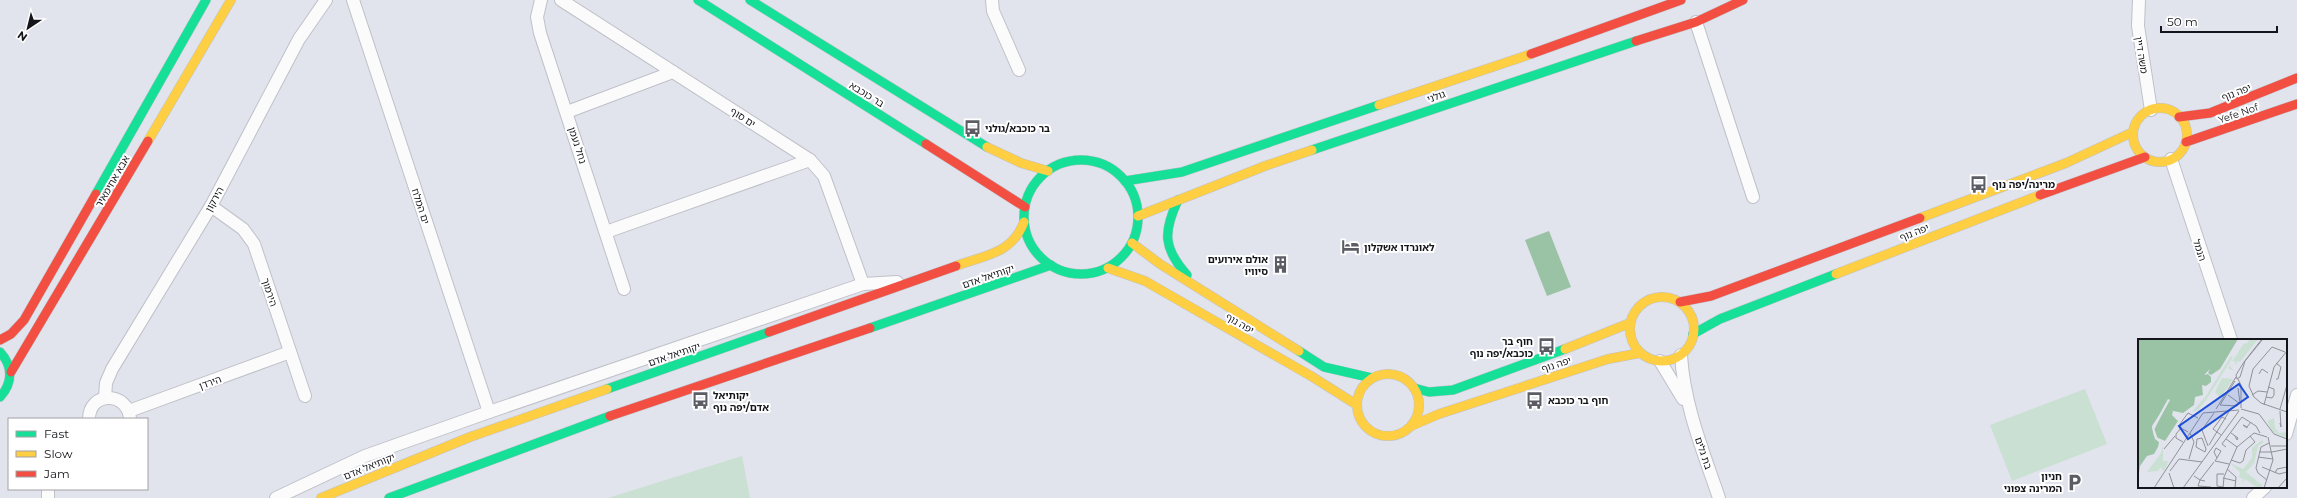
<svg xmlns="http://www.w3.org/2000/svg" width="2297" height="498" font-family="Montserrat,'Noto Sans Hebrew',sans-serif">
<rect width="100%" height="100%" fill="#e2e4ed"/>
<g fill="#c9e0d2">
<polygon points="2085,389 2107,444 2012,481 1990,425"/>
<polygon points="742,456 750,498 608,498"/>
</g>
<polygon fill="#9ac3a6" points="1549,231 1571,287 1547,296 1525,240"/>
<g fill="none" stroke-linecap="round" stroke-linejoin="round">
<defs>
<g id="street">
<polyline points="353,0 489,412"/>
<polyline points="541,0 537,17 540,33 624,289"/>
<polyline points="561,0 810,160 824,176 863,284"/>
<polyline points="992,0 993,11 1019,70"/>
<polyline points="2139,0 2138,26 2151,110"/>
<polyline points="1696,22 1753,197"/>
<polyline points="567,112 673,72"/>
<polyline points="2171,159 2231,340"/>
<polyline points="211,206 243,229 254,244 305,396"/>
<polyline points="606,232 810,160"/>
<path d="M1681,355C1684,405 1703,451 1719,498"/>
<polyline points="1660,361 1683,399"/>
<polyline points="105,398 106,383 112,369 211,206 299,39 326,0"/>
<polyline points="129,411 290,352"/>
<path d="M89,419C89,391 128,391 130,419"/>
<polyline points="2286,434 2297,395"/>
<polyline points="48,489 48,498"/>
<polyline points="276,498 365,456 489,412 863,284 897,282"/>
<polyline points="2253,498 2265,487"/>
</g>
<g id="fast">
<polyline points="698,0 926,144"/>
<polyline points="750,0 987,147"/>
<polyline points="1312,150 1636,41"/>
<circle cx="1081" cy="217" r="57"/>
<polyline points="1125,181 1182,172 1379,105"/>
<polyline points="96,194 206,0"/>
<path d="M1178,200C1163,232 1163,248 1187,275"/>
<polyline points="870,328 1051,265"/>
<polyline points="1693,334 1720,319 1836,274"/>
<polyline points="1299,351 1324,367 1372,378"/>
<path d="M0,352C13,366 13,383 0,397"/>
<polyline points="1414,388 1429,392 1453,390 1565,349"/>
<polyline points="607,389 769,332"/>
<polyline points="389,498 610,416"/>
</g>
<g id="slow">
<polyline points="1379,105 1531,54"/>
<circle cx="2160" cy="135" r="27"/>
<polyline points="148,141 231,0"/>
<polyline points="987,147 1021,163 1048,171"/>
<polyline points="1138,216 1265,166 1312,150"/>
<polyline points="1920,218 2066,163 2133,132"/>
<polyline points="1132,243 1160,264 1299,351"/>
<path d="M956,266C985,255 1012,254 1024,222"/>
<polyline points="1108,268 1145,281 1311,376 1357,405"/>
<polyline points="1836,274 2040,195"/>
<circle cx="1662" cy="329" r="32"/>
<polyline points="1565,349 1630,323"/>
<circle cx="1388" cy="405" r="31"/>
<polyline points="1411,426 1439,414 1608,359 1640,353"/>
<polyline points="321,498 470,437 607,389"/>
</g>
<g id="jam">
<polyline points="1636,41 1696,22 1743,0"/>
<polyline points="1531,54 1681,0"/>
<polyline points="2179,117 2210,113 2297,78"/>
<polyline points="2186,142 2297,104"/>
<polyline points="926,144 1025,207"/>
<polyline points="2040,195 2145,157"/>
<polyline points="1680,302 1711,296 1920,218"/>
<polyline points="769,332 956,266"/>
<polyline points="0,340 11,334 24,320 96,194"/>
<polyline points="11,372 148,141"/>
<polyline points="610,416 870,328"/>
</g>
</defs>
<use href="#street" stroke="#bfc1c8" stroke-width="14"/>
<use href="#fast" stroke="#bfc1c8" stroke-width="10"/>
<use href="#slow" stroke="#bfc1c8" stroke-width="10"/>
<use href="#jam" stroke="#bfc1c8" stroke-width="10"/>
<use href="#street" stroke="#fbfbfc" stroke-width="12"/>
<use href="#fast" stroke="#16e098" stroke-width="9"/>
<use href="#slow" stroke="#ffcf43" stroke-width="9"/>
<use href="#jam" stroke="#f24e42" stroke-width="9"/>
</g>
<defs>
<symbol id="bus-bare" viewBox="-9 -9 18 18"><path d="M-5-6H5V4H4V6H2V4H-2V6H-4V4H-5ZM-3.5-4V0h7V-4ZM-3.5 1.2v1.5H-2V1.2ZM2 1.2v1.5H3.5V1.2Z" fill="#5c5d64" stroke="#fff" stroke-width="2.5" paint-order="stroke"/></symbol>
<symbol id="hotel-bare" viewBox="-9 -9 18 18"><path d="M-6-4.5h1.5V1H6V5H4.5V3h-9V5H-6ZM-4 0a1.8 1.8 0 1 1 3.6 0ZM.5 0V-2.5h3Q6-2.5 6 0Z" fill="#5c5d64" stroke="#fff" stroke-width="2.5" paint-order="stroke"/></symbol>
<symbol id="building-bare" viewBox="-9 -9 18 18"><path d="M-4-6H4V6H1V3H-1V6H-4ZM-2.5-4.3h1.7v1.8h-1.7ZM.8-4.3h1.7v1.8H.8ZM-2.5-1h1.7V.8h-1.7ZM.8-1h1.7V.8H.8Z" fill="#5c5d64" stroke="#fff" stroke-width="2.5" paint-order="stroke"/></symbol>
<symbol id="parking-bare" viewBox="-9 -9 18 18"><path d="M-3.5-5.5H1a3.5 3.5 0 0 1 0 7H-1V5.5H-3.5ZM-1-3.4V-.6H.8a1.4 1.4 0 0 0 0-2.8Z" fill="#5c5d64" stroke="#fff" stroke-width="2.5" paint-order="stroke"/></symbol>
</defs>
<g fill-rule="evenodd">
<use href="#bus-bare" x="960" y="116" width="25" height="25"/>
<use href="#bus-bare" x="1966" y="172" width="25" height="25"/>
<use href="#hotel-bare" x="1338" y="234" width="25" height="25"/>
<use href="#building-bare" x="1268" y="252" width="25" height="25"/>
<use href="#bus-bare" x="1534" y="334" width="25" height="25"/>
<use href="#bus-bare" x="1522" y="388" width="25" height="25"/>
<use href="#bus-bare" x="688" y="388" width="25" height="25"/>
<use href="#parking-bare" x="2062" y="470" width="25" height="25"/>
</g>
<g text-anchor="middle" stroke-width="4" stroke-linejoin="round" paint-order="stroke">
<g font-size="10" fill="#14151a" stroke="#fff">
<text transform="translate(2142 55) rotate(81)" y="4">משה דיין</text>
<text transform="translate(2236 92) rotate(-21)" y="4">יפה נוף</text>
<text transform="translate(867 94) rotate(32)" y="4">בר כוכבא</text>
<text transform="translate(1436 96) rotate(-19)" y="4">גולני</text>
<text transform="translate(2238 113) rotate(-19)" y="4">Yefe Nof</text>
<text transform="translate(743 117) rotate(33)" y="4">ים סוף</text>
<text transform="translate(578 145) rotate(72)" y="4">נחל נעמן</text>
<text transform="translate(112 181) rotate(-60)" y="4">אבא אחימאיר</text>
<text transform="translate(214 199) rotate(-61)" y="4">הירקון</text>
<text transform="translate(421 206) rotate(72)" y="4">ים המלח</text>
<text transform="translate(1914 232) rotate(-21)" y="4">יפה נוף</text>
<text transform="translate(2200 250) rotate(72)" y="4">הנמל</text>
<text transform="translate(988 276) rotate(-19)" y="4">יקותיאל אדם</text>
<text transform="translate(270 292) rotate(72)" y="4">הירמוך</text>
<text transform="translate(1240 323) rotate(30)" y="4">יפה נוף</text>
<text transform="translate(674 354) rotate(-19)" y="4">יקותיאל אדם</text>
<text transform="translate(1556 364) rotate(-18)" y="4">יפה נוף</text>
<text transform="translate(210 382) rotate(-20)" y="4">הירדן</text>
<text transform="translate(1704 453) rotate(71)" y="4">בת גלים</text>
<text transform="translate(369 466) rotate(-22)" y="4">יקותיאל אדם</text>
</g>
<g font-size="10" font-weight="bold" fill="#14151a" stroke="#fff" text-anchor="start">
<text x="985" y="132">בר כוכבא/גולני</text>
<text x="1992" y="188">מרינה/יפה נוף</text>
<text x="1364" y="251">לאונרדו אשקלון</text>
<text x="1268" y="263" text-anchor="end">אולם אירועים<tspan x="1268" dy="12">סיוויו</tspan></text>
<text x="1533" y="345" text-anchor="end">חוף בר<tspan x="1533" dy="12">כוכבא/יפה נוף</tspan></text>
<text x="713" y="399">יקותיאל<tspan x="713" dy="12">אדם/יפה נוף</tspan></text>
<text x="1548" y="404">חוף בר כוכבא</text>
<text x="2062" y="480" text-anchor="end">חניון<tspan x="2062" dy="12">המרינה צפוני</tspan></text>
</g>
</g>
<g transform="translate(2138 339)">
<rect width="149" height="149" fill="#e2e4ed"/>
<path d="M112,0H120L102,23L99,22V25H97L98,23L94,22L92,27L96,32L90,29L106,4L108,5ZM93,17L95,18L68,61L60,71L54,73L68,57ZM84,39L95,40L82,59L77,53ZM136,79L137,89L141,94L149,93V99L135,93L129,82ZM124,101L126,103L120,107L116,124L108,133L125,147L120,149L107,140L104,145L105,140L101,138L102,133L92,124L105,130L114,119V109ZM25,106V122H30L28,129L25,132L23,128L20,132L9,133L23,114Z" fill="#c9e0d2"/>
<path d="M0,0H100L82,30L73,36L70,34L72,30L66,36L70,35L73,38V43L68,47L64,46L65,56L57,58L56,66L45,74L31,71L35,72L34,76L40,82L27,102L18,98L16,91L32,60L14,87L17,100L21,103L20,108L16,115L9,117L2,127L0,142Z" fill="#9ac3a6"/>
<path d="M30,60L32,61L16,89L21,103L16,97L14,89Z" fill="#e2e4ed"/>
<path fill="none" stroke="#909199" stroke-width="1" d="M124,0L106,23L98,36L99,40L102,38L107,22L125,0M147,13L134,8L115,30L111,47L116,58L123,64L149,73M121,35L124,30L130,34M100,40L103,46V69M138,40H140L143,28L138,24M90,56L101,64M114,56L120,52L129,53M128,58L134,59L136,56V50L130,48M82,66L99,67L102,64L100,49M82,66L97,42M126,66L136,28L149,12M78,70L98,38M103,70L121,75L136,95L149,100M142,70L149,46M142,84L143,88L142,72M109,88L105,86L109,89V88L113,83M43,89L42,85L50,74L60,79M93,94L100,99L99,101L97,97M83,96L75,90L84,78L88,80M64,99L68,110L67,113L58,108L59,100ZM88,100L99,108M45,103L38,99V95L43,89L50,93M71,106L92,71M70,107L64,91L76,74M133,107H149M88,108L84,105L104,78L118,87L122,94M26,110L37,97M121,113H134M134,113L149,110M120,118L135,120M51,120L56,103L52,94M93,121L102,124L105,122L108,111L117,103L112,97M77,122L79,119L83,112L78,109L76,113L79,119M77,122L91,125M124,128L141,135L149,133M89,130L98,138L97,149M32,132L41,120L64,123M31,134L36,149M137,134L139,130L149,128M56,137L62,141L76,123M85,139L98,142M129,141L120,134L118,129L123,108L131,104M67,142L62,141L60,147L73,148M85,148L79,147V135H86M16,149L65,74L101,71M45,149L101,72M85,149L86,138L99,108L116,94L129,98M126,149L135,121L130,98M140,149L149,139"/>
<path fill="#1d4ed8" fill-opacity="0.15" stroke="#1d4ed8" stroke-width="2" d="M101,45L110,58L50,100L41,87Z"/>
<rect width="149" height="149" fill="none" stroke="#14151a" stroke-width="2"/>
</g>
<rect x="8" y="418" width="140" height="72" fill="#ffffff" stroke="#a1a1a3"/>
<rect x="16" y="431" width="20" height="6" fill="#16e098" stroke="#a1a1a3"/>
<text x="44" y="438" font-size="12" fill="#14151a">Fast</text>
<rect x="16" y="451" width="20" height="6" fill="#ffcf43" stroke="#a1a1a3"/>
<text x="44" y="458" font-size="12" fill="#14151a">Slow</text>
<rect x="16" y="471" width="20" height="6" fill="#f24e42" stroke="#a1a1a3"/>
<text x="44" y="478" font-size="12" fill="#14151a">Jam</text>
<g transform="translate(28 28) rotate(215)" stroke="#ffffff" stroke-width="3" paint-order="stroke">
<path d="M0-3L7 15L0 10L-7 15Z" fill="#14151a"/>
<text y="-6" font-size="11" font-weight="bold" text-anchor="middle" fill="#14151a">N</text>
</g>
<path d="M2161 26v6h116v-6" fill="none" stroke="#14151a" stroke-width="2"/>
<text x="2167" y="26" font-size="12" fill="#14151a" stroke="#ffffff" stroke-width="3" paint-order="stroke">50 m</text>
</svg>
